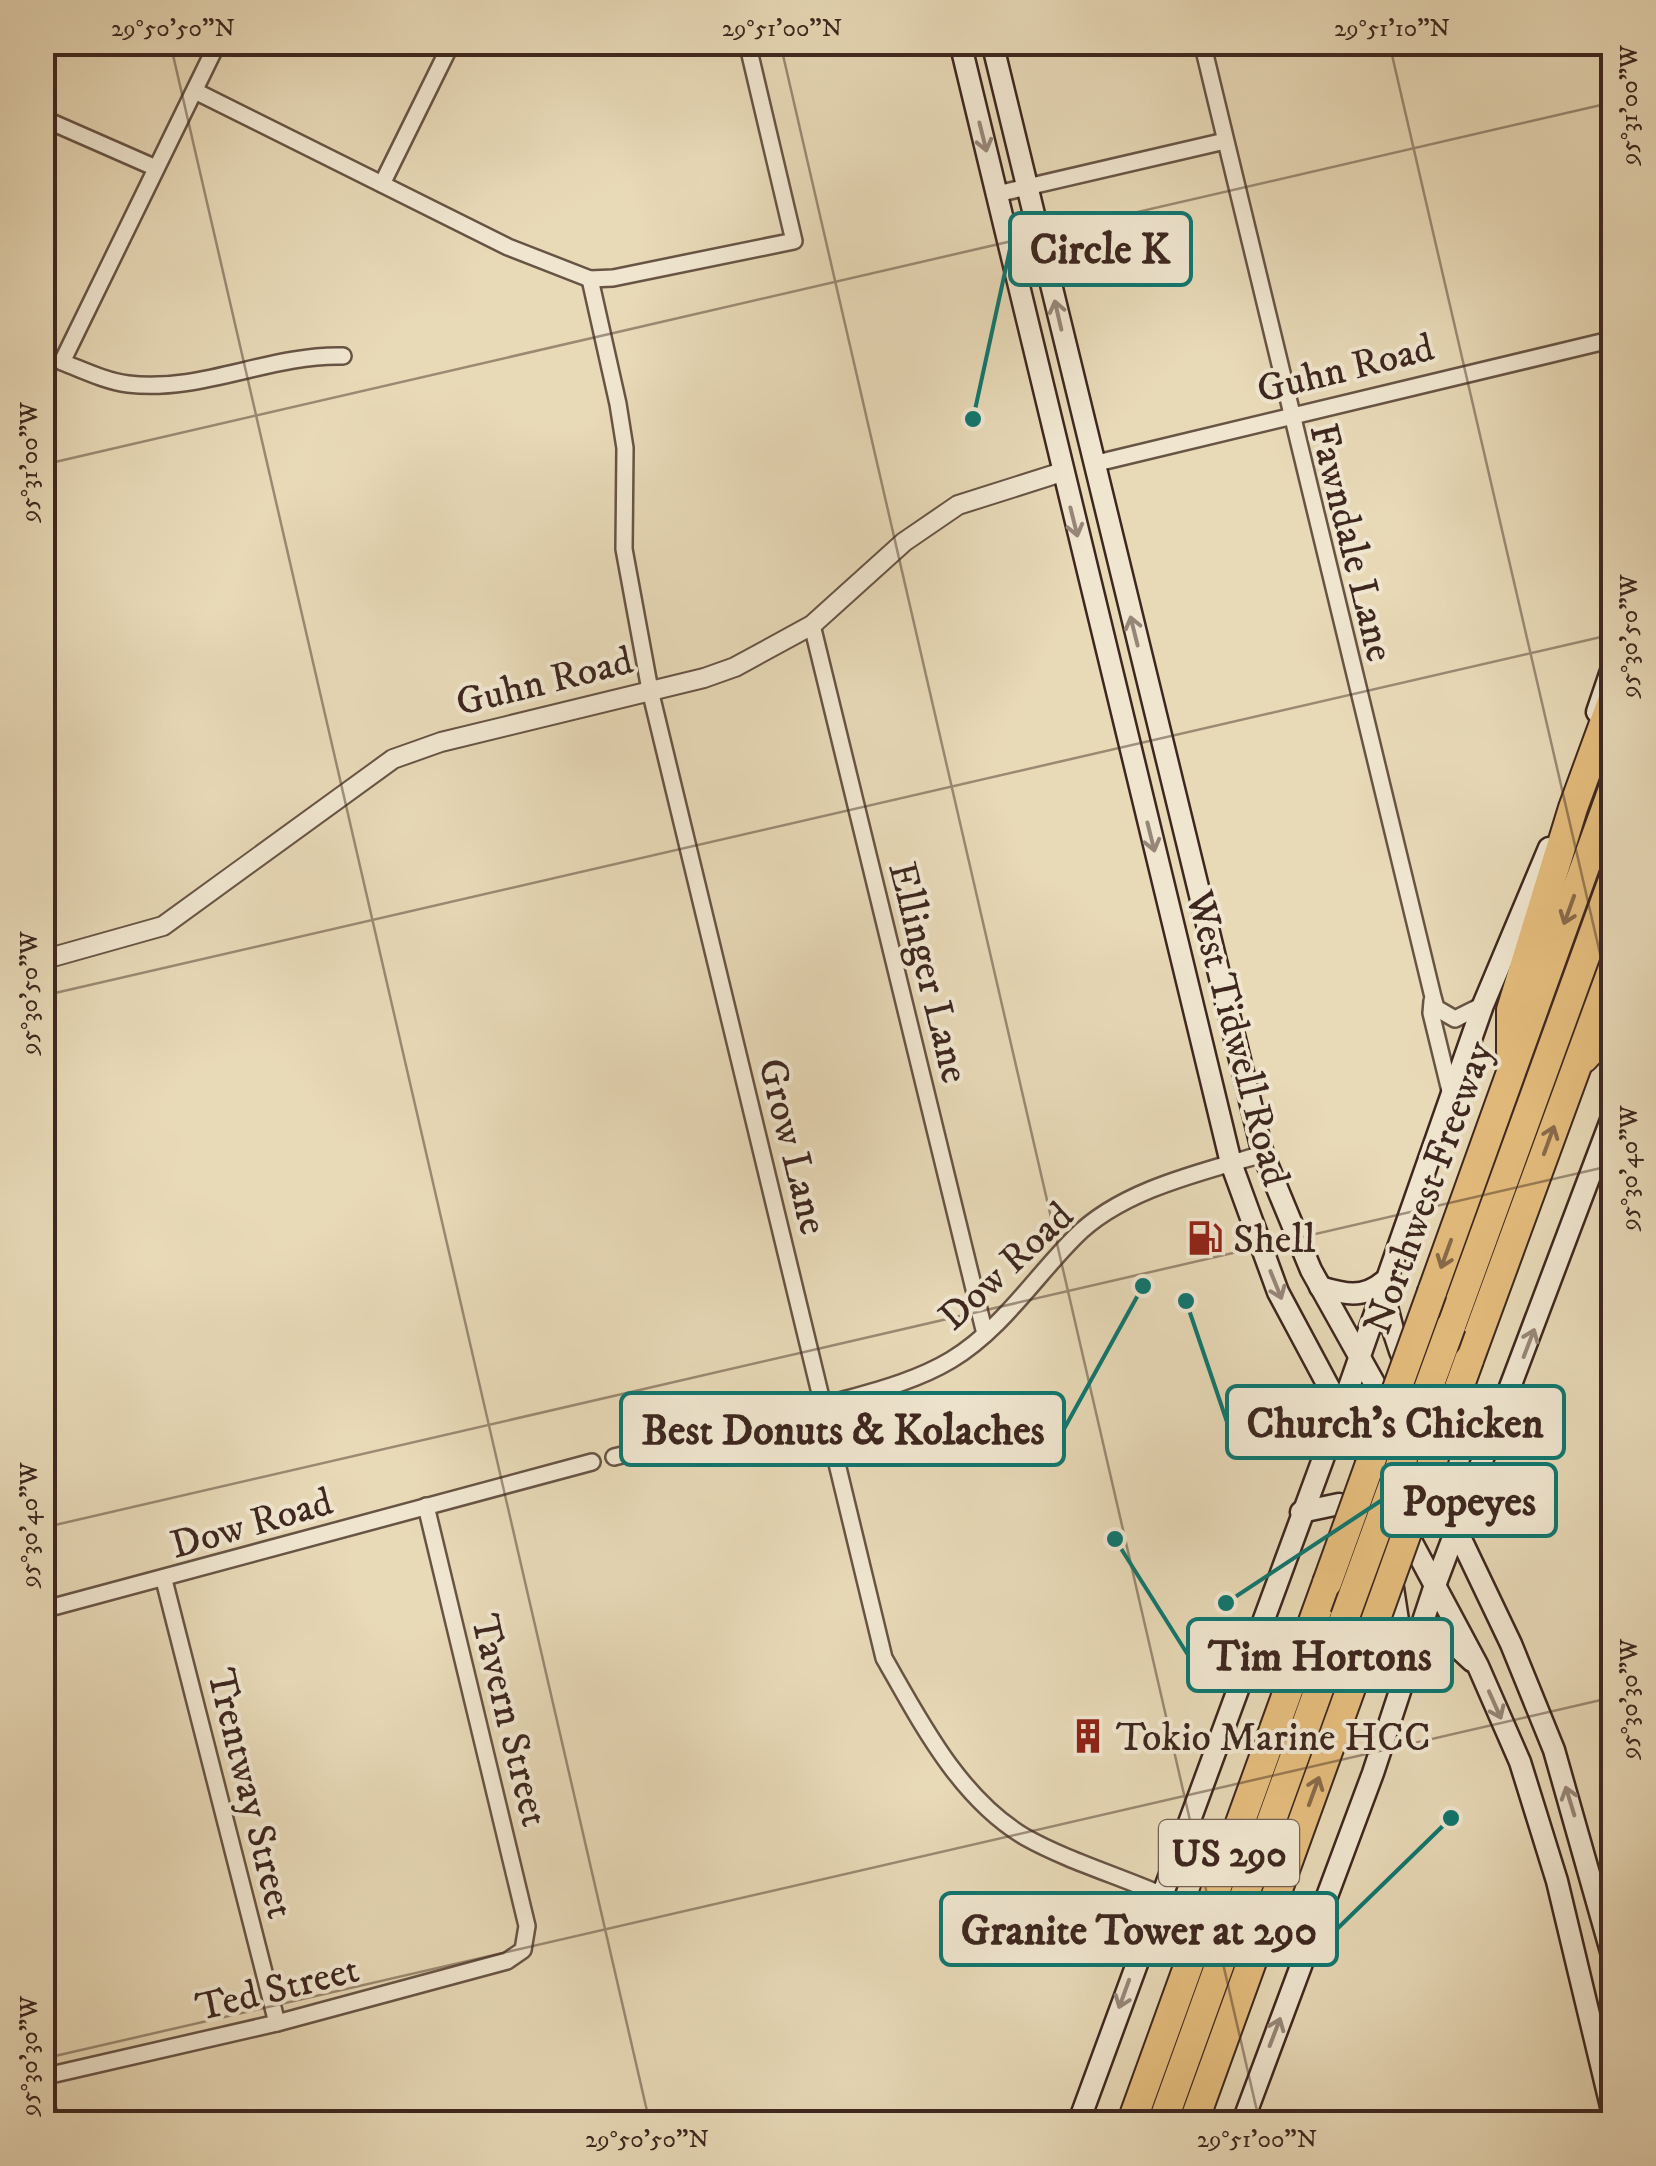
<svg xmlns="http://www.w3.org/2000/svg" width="1656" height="2166" font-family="'IM FELL DW Pica',serif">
<rect width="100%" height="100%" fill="#e8d9b7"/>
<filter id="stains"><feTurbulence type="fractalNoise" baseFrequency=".002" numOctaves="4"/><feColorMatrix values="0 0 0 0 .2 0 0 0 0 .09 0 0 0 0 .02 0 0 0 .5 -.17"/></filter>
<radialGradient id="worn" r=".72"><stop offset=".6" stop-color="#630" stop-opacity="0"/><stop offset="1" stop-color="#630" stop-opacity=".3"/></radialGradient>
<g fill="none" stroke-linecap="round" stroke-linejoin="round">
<defs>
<g id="minor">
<path d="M218,42L62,362C83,370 105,381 128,384C201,393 270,354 343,356"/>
<polyline points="1202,42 1433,997 1436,1008 1455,1019 1483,1005"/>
<polyline points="195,91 508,247 590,279 613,278 794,241 747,42"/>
<polyline points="42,118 156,168"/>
<polyline points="382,184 452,42"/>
<polyline points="997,194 1225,141"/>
<path d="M590,279L618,404L625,448L624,549L650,690L884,1658C920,1721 959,1798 1025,1837C1066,1860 1116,1875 1160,1894"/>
<polyline points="1093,464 1614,339"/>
<polyline points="812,625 985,1334"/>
<polyline points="1432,1001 1431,1013 1451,1095"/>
<path d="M614,1457C688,1438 762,1422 836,1402C875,1391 916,1381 951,1360C1002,1329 1034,1278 1075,1237C1121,1190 1202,1172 1263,1154"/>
<polyline points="164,1580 277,2023"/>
<polyline points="42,1610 592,1462"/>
<polyline points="42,2077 277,2023 507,1961 523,1950 527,1926 426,1506"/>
<polyline points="42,2086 51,2124"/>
</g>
<polyline id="tertiary" points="42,960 163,926 393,759 441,742 704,678 735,667 812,625 904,542 958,505 1062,472"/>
<g id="secondary">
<polyline points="960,42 1231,1163 1278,1292 1478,1666 1520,1762 1557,1881 1614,2119"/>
<polyline points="992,42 1263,1154 1311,1270 1458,1533 1511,1644 1554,1750 1614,1962"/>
<polyline points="1597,712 1614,662"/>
<path d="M1320,1287C1344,1294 1363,1299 1383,1282"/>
<path d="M1384,1289C1391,1337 1417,1409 1456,1440L1494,1431"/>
<polyline points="1301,1512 1339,1504 1356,1514 1393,1588 1405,1666"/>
<polyline points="1410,1668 1442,1645 1457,1647 1472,1661"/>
<polyline points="1078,2124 1341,1410 1483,1005 1549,848"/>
<polyline points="1242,2124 1373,1773 1434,1588 1614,1112"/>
</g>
<g id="motorway">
<polyline points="1511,1052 1511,1010 1573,808 1614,696"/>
<polyline points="1584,1058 1614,1025"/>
<polyline points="1432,1292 1614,786"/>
<polyline points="1451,1326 1614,877"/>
<polyline points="1469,1360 1614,965"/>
<polyline points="1131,2124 1327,1583"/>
<polyline points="1162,2124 1345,1617"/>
<polyline points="1193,2124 1364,1652"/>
</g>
</defs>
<use href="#minor" stroke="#685445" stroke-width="20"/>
<use href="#tertiary" stroke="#685445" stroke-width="22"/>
<use href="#secondary" stroke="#3e271f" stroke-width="25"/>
<use href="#motorway" stroke="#3e271f" stroke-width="32"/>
<use href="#minor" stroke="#f0e6d0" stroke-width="15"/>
<use href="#tertiary" stroke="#f0e6d0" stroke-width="18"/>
<use href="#secondary" stroke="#f0e6d0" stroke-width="20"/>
<use href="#motorway" stroke="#e4bc7c" stroke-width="28"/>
<defs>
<g id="motorway-bridge">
<polyline points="1327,1583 1432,1292"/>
<polyline points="1345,1617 1451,1326"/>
<polyline points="1364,1652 1469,1360"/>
</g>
</defs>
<use href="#motorway-bridge" stroke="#3e271f" stroke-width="32" stroke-linecap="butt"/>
<use href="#motorway-bridge" stroke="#e4bc7c" stroke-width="28"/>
</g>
<defs><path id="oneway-shaft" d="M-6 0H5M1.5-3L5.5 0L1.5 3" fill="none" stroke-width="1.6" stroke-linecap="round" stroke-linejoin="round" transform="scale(2.5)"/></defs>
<g stroke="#978678">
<use href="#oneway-shaft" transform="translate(983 137) rotate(76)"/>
<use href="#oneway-shaft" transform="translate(1058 315) rotate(-103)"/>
<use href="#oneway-shaft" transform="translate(1074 522) rotate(76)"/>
<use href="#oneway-shaft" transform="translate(1134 631) rotate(-104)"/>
<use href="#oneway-shaft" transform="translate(1151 837) rotate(76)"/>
<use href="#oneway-shaft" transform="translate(1276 1285) rotate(68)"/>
<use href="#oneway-shaft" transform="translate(1529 1343) rotate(-69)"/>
<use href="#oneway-shaft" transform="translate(1495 1705) rotate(66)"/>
<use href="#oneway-shaft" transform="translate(1570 1801) rotate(-107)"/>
<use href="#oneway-shaft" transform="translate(1124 1994) rotate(110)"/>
<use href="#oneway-shaft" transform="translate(1275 2032) rotate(-69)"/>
</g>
<g stroke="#896a49">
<use href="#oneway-shaft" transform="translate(1569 910) rotate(110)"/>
<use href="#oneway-shaft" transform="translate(1549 1140) rotate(-70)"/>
<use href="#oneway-shaft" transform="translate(1446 1254) rotate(110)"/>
<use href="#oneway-shaft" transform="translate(1314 1791) rotate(-70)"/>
</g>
<path fill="none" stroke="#3e271f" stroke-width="2.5" stroke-opacity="0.45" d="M170,42L650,2124M780,42L1260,2124M1389,42L1614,1014M42,465L1614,102M42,996L1614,634M42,1528L1614,1165M42,2059L1614,1697"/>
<defs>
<symbol id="fuel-bare" viewBox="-9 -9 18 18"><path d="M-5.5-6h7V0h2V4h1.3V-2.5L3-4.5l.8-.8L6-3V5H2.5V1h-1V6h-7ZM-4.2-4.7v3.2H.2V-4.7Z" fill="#8f2418" stroke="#f0e6d0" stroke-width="2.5" paint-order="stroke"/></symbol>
<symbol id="building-bare" viewBox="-9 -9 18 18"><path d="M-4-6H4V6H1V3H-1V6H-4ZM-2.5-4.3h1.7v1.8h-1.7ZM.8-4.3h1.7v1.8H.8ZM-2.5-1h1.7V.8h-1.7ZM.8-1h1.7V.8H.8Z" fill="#8f2418" stroke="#f0e6d0" stroke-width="2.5" paint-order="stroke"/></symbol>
</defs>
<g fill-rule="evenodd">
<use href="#fuel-bare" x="1180" y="1213" width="50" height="50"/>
<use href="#building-bare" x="1063" y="1711" width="50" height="50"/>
</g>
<g text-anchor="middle" stroke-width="8" stroke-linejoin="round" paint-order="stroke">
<rect fill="#f0e6d0" stroke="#736054" stroke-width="2.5" x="1159" y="1820" width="140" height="66" rx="8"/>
<g font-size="38" font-weight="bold" fill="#3e271f">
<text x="1229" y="1866">US 290</text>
</g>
<g font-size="40" fill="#3e271f" stroke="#f0e6d0">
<text transform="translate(1345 367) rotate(-14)" y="14">Guhn Road</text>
<text transform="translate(1353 542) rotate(76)" y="14">Fawndale Lane</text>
<text transform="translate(544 680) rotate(-14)" y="14">Guhn Road</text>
<text transform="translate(930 972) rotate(76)" y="14">Ellinger Lane</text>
<text transform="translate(1239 1038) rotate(75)" y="14">West Tidwell Road</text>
<text transform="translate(794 1146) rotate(76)" y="14">Grow Lane</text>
<text transform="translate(1427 1187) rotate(-70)" y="14">Northwest Freeway</text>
<text transform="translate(1005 1265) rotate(-43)" y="14">Dow Road</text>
<text transform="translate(251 1522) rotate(-16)" y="14">Dow Road</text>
<text transform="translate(511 1720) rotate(76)" y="14">Tavern Street</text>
<text transform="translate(252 1793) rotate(76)" y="14">Trentway Street</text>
<text transform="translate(277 1987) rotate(-14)" y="14">Ted Street</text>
</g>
<g font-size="40" fill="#3e271f" stroke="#f0e6d0" text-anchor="start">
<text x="1233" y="1252">Shell</text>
<text x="1116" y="1750">Tokio Marine HCC</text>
</g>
</g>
<path fill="none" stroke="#0f766e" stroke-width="4" d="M973 419L1010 249M1186 1301L1227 1422M1143 1286L1064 1429M1226 1603L1382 1500M1115 1539L1188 1655M1451 1818L1337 1929"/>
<g fill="#0f766e" stroke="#f0e6d0" stroke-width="4">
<circle cx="973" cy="419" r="10"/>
<circle cx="1186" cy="1301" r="10"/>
<circle cx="1143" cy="1286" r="10"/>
<circle cx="1226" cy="1603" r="10"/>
<circle cx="1115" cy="1539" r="10"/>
<circle cx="1451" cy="1818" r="10"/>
</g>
<g fill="#f0e6d0" stroke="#0f766e" stroke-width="4">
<rect x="1010" y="213" width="181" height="72" rx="10"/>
<rect x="1227" y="1386" width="337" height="72" rx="10"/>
<rect x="621" y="1393" width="443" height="72" rx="10"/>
<rect x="1382" y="1464" width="174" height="72" rx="10"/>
<rect x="1188" y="1619" width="264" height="72" rx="10"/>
<rect x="941" y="1893" width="396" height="72" rx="10"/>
</g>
<g font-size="42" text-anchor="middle" font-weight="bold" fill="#3e271f">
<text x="1100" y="263">Circle K</text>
<text x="1395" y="1437">Church's Chicken</text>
<text x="843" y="1444">Best Donuts &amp; Kolaches</text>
<text x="1469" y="1515">Popeyes</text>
<text x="1320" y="1670">Tim Hortons</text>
<text x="1139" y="1944">Granite Tower at 290</text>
</g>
<rect width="1656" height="2166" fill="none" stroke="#e8d9b7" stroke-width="110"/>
<rect x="55" y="55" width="1546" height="2056" fill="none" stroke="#3e271f" stroke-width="4"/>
<g font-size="25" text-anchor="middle" fill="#3e271f">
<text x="173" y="36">29°50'50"N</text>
<text x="782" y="36">29°51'00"N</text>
<text x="1392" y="36">29°51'10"N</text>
<text transform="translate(1628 105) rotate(-90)" y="9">95°31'00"W</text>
<text transform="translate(28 462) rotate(-90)" y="9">95°31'00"W</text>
<text transform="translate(1628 636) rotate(-90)" y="9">95°30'50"W</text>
<text transform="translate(28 993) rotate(-90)" y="9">95°30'50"W</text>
<text transform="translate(1628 1168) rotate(-90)" y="9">95°30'40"W</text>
<text transform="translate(28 1525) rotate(-90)" y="9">95°30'40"W</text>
<text transform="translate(1628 1699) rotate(-90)" y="9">95°30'30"W</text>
<text transform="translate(28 2056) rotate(-90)" y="9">95°30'30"W</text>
<text x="647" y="2147">29°50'50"N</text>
<text x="1257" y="2147">29°51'00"N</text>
</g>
<rect width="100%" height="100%" filter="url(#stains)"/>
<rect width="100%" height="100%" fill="url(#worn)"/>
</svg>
